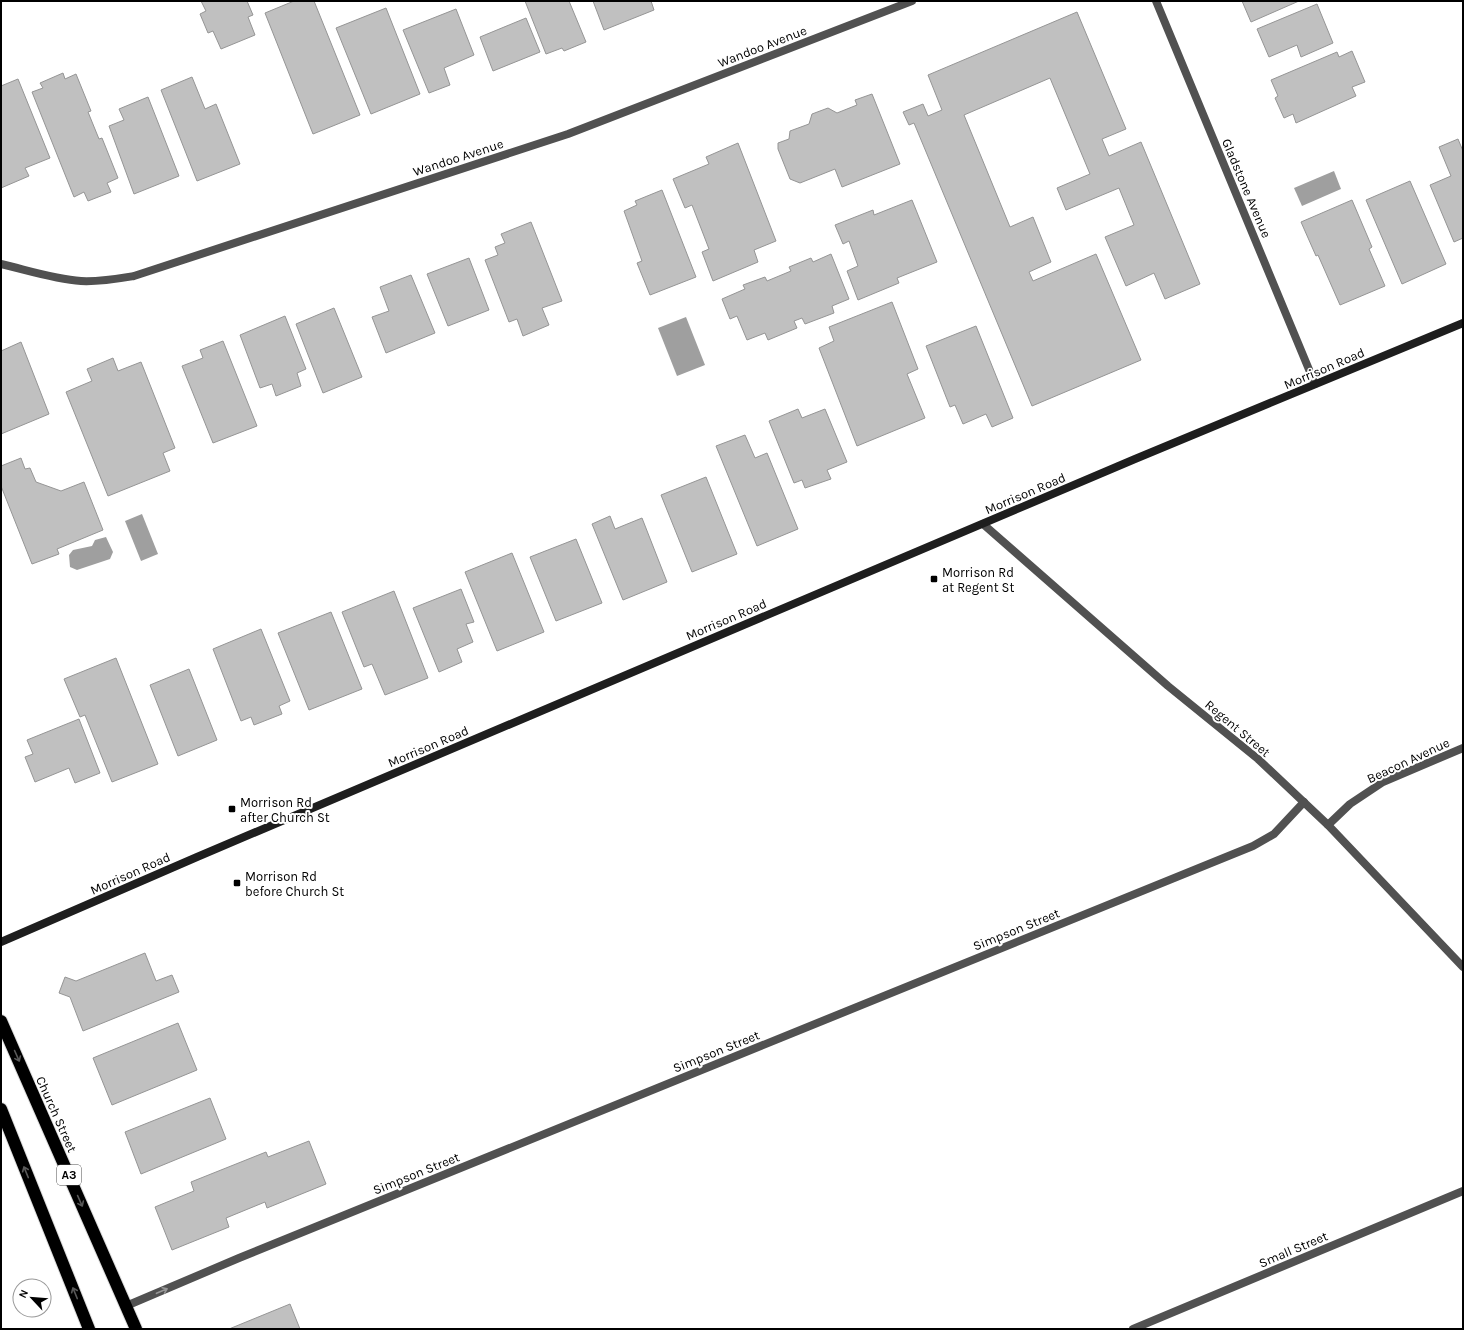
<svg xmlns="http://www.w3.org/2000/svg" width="1464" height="1330" font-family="Karla,sans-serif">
<rect width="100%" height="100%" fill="#fff"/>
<g fill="#9f9f9f">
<polygon points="1334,171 1341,189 1302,206 1294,188"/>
<polygon points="686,317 705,365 677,376 658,328"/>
<polygon points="142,514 158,554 141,561 125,521"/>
<polygon points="106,537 113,552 110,559 77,570 70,567 69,555 73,550 92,546 95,540"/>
</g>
<g fill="#c0c0c0" stroke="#959595">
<polygon points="201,1 247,1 253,15 248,17 255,35 221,49 213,31 208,33 200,14 206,11"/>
<polygon points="294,1 314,1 360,115 313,134 265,13"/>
<polygon points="525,1 569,1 586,42 564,51 562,48 546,54"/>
<polygon points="593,1 651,1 654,10 604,30"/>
<polygon points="1242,1 1299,1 1251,22"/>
<polygon points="1317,4 1333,43 1301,57 1297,45 1269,57 1257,29"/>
<polygon points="386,8 420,94 371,114 336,28"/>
<polygon points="456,9 474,55 444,68 450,85 429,93 403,30"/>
<polygon points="1077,12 1126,129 1102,139 1109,156 1141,142 1200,284 1165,299 1154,273 1126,286 1105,237 1134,225 1119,188 1066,210 1057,188 1090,174 1050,78 964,115 1010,227 1033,217 1051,262 1029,272 1033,281 1096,254 1141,360 1032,406 914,123 909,125 903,112 923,104 928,116 942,110 928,75"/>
<polygon points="526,18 540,52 493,71 480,37"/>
<polygon points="1352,51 1365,82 1352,87 1356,96 1296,123 1293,114 1284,118 1275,98 1278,96 1271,80 1337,52 1339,57"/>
<polygon points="63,73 65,79 76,74 91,111 88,112 99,139 102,138 118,178 107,183 111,192 88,201 84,192 74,197 32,92 43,88 40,83"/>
<polygon points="192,77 205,109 216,104 240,164 197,181 161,90"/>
<polygon points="18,79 50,158 25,168 29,176 1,188 1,86"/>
<polygon points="872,94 900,164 842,187 835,169 800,183 790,179 778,149 778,143 789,139 790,131 809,124 812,114 828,108 837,113 857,105 855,100"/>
<polygon points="148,97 179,176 134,194 109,126 124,120 119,109"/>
<polygon points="1458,139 1463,151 1463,238 1454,242 1430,185 1451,176 1439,147"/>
<polygon points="738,143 776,241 754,250 758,262 713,281 702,252 709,249 692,205 685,208 673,179 709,164 706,157"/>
<polygon points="1410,181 1446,264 1402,284 1366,200"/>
<polygon points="662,190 696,277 650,295 637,263 642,261 624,211 637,205 635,201"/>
<polygon points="912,200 937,262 897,278 899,283 858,300 847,271 858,266 849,241 843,244 835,225 873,210 874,215"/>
<polygon points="1352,200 1372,247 1369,249 1385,286 1340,305 1318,255 1316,256 1301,222"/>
<polygon points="531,222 562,301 542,308 549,325 523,336 517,319 509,322 485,260 498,255 495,247 505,243 501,234"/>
<polygon points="831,254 849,299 832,306 834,313 805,324 802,318 794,321 797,328 768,340 765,333 747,340 737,316 730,319 722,299 745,289 743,285 765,277 767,281 791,271 789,267 811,258 813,262"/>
<polygon points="469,258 489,310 448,326 427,274"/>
<polygon points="411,275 435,333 386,353 372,317 389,311 380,287"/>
<polygon points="892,302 918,369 907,374 925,418 857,446 819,348 834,341 829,327"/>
<polygon points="334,308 362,377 323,393 296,324"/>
<polygon points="285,316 306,369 297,373 301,386 276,396 272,384 260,388 240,335"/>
<polygon points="976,326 1013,418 992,427 986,414 963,424 955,405 950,407 926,346"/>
<polygon points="223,341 257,426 213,443 182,366 203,358 200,350"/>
<polygon points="21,342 49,414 1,434 1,351"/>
<polygon points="113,358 118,371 141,362 175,448 163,453 170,471 108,496 66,392 92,381 87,369"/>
<polygon points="798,409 802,418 825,409 847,462 827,470 831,479 805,488 802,480 794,483 769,421"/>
<polygon points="745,435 755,458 767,453 798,529 757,546 716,446"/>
<polygon points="21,458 25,469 30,468 36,482 61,491 84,482 103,530 57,549 59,554 32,564 1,486 1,466"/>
<polygon points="706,477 737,554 692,572 661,495"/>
<polygon points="610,516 615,529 642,518 667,582 623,600 592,524"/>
<polygon points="576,539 602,603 556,621 530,557"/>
<polygon points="512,553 544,632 497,651 465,572"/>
<polygon points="461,589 474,622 466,624 473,642 457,649 462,662 439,672 413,608"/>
<polygon points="394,591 428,678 385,695 372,664 364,667 342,612"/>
<polygon points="331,612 362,689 309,710 278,633"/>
<polygon points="261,629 290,701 279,706 282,714 254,725 251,717 241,721 213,649"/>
<polygon points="116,658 158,764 112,782 85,715 80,717 64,679"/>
<polygon points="189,669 217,740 178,756 150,685"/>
<polygon points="79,719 100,773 75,783 69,768 35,782 25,757 33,754 27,740"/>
<polygon points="145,953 156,981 172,975 179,992 83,1031 70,997 59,993 65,977 76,981"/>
<polygon points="178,1023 197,1070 112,1105 93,1058"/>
<polygon points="210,1098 226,1139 141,1174 125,1132"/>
<polygon points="309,1141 326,1184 267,1208 265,1202 226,1218 229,1227 172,1250 155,1207 194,1191 191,1182 266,1152 268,1157"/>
<polygon points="290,1304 300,1329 229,1329"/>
</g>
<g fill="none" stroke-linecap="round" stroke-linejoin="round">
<defs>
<g id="highway">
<polyline points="1,1021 136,1329"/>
<polyline points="1,1109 89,1329"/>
</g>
</defs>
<use href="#highway" stroke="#dbdbdb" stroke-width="14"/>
<g stroke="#515151" stroke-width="8">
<polyline points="1156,1 1315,384"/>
<path d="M1,264C27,270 54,279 81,281C99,282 116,279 134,276L568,134L912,1"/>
<polyline points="983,524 1168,686 1258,759 1328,825 1463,967"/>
<polyline points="1328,825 1350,804 1383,782 1463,748"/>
<polyline points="126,1306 239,1258 1253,846 1274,834 1304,802"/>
<polyline points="1133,1329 1463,1191"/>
</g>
<polyline stroke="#1e1e1e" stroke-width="8" points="1,942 197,857 1135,459 1463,323"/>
<use href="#highway" stroke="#000" stroke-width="12"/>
</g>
<defs><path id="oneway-shaft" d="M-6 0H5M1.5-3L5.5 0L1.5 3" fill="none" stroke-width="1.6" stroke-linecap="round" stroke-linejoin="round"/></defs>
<g stroke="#595959">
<use href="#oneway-shaft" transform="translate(17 1056) rotate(66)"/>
<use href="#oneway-shaft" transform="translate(26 1172) rotate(-112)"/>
<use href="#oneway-shaft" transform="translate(80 1201) rotate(66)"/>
<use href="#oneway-shaft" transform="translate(75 1293) rotate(-112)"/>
</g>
<use stroke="#979797" href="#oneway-shaft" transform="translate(162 1291) rotate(-23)"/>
<g fill="#000" stroke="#fff" stroke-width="1.5">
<rect x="930" y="575" width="8" height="8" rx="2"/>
<rect x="228" y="805" width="8" height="8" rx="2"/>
<rect x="233" y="879" width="8" height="8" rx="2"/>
</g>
<g text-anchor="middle" stroke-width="4" stroke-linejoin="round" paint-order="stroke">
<rect fill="#fff" stroke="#4c4c4c" stroke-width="1" x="57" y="1165" width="24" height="20" rx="3"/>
<g font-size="12" font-weight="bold" fill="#000">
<text x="69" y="1179">A3</text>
</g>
<g font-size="13" fill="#000" stroke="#fff">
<text transform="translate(762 46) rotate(-21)" y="5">Wandoo Avenue</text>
<text transform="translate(458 157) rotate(-18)" y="5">Wandoo Avenue</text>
<text transform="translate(1247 188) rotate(67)" y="5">Gladstone Avenue</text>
<text transform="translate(1324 368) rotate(-23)" y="5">Morrison Road</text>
<text transform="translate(1025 493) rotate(-23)" y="5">Morrison Road</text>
<text transform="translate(726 619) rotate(-23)" y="5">Morrison Road</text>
<text transform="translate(1238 728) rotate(40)" y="5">Regent Street</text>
<text transform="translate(428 746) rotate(-23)" y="5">Morrison Road</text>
<text transform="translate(1408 760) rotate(-25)" y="5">Beacon Avenue</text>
<text transform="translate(130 873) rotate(-24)" y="5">Morrison Road</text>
<text transform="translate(1016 929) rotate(-22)" y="5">Simpson Street</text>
<text transform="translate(716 1051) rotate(-22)" y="5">Simpson Street</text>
<text transform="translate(57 1114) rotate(66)" y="5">Church Street</text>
<text transform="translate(416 1173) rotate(-22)" y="5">Simpson Street</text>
<text transform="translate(1293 1249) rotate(-23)" y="5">Small Street</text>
</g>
<g font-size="13" fill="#000" stroke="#fff" text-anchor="start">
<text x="942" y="577">Morrison Rd<tspan x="942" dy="15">at Regent St</tspan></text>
<text x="240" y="807">Morrison Rd<tspan x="240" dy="15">after Church St</tspan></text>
<text x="245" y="881">Morrison Rd<tspan x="245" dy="15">before Church St</tspan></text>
</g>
</g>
<rect width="1464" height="1330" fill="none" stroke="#000000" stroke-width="4"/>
<g transform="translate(32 1298) rotate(296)"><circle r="19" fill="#ffffff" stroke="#999999"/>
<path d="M0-3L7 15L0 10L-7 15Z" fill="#000000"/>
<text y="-6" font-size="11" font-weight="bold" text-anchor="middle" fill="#000000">N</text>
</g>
</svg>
